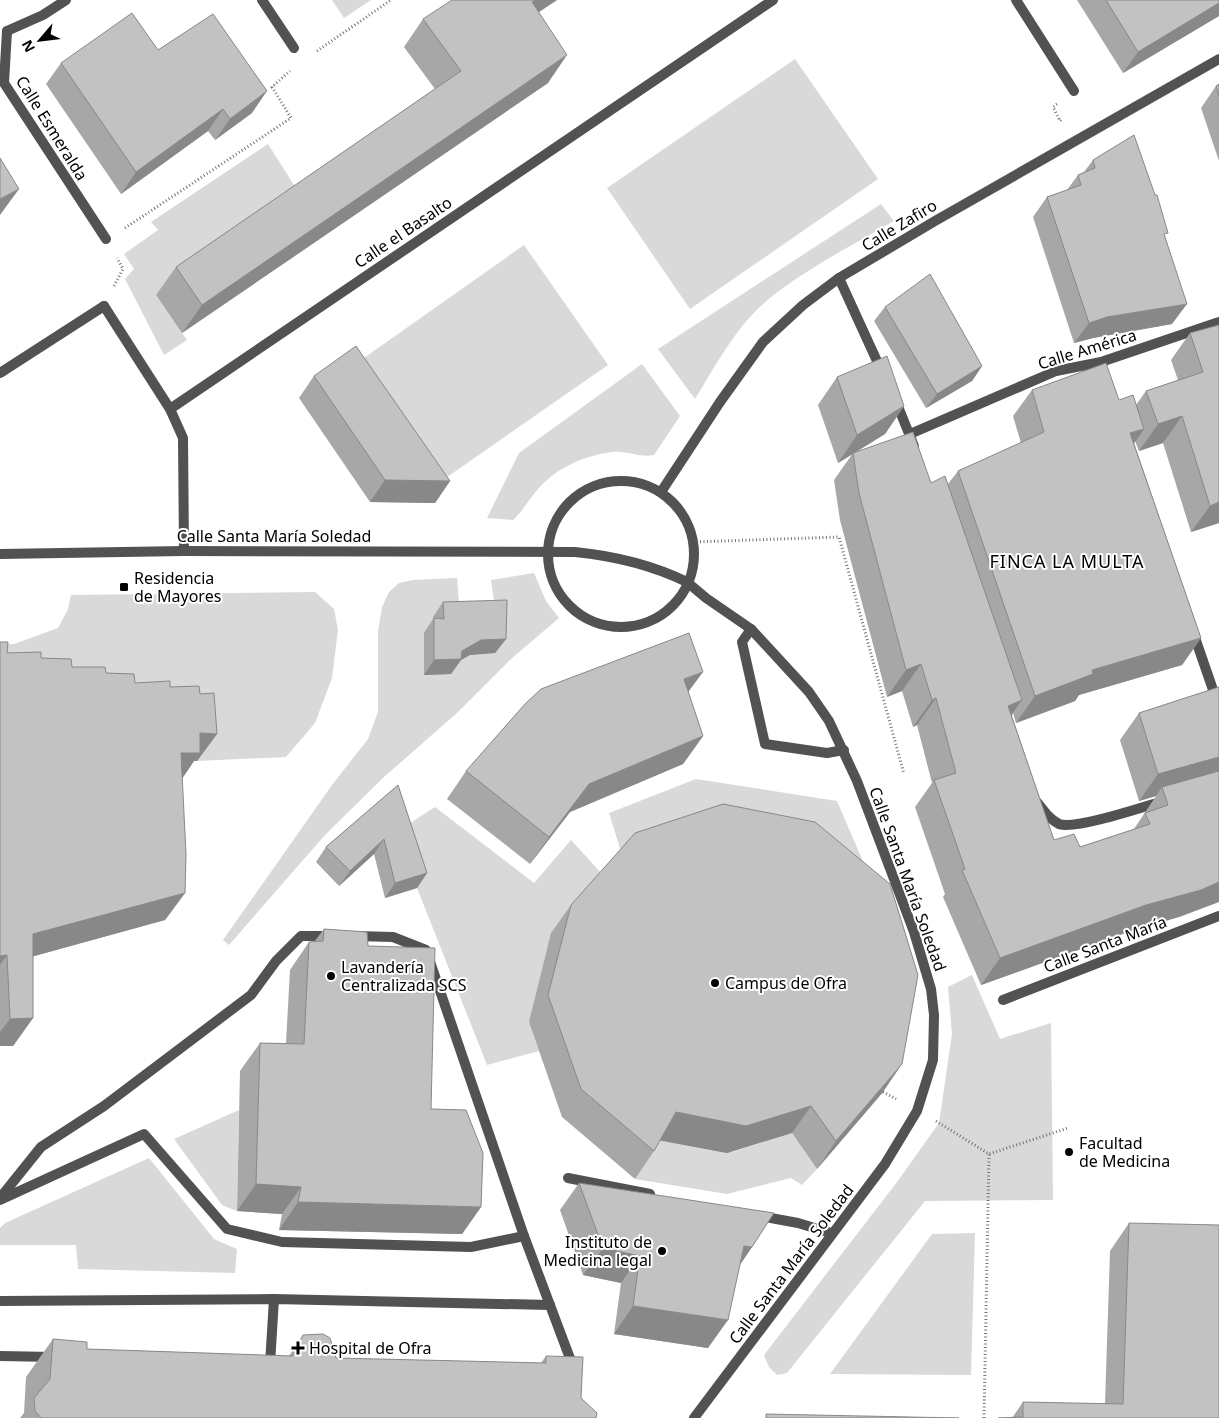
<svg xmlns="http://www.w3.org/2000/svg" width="1219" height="1418" font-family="'Noto Sans',sans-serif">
<rect width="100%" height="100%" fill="#fff"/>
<g fill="#d9d9d9">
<polygon points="332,0 371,0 344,18"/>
<polygon points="795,59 878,179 690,309 607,188"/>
<polygon points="268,144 301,196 156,295 187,340 164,355 125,279 134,269 124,254 158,230 151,222"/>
<path d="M881,204L894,221C853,245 796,274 762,305C734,330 715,367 695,399L658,349Z"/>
<polygon points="524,245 608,365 427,491 344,372"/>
<path d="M642,364L680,416L654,455C640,458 627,450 612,452C586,455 558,467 540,487C530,497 524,510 513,520L487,518L519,453Z"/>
<polygon points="534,573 546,601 559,618 511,659 458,712 384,777 325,835 229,945 223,940 332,785 368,739 378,712 378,631 382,607 389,592 399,583 413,580 457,578 460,616 451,666 470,655 495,653 496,615 491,580"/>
<polygon points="315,592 334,609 338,630 332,678 315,723 286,757 197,761 194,721 0,683 0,644 14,644 58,628 68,609 71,595"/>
<polygon points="696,779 837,801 881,903 623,858 609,813"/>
<polygon points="435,807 534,883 571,840 603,875 529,1022 539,1051 487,1065 417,888 398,831"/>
<polygon points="972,975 1000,1039 1051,1023 1053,1200 925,1201 787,1373 777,1375 769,1367 764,1355 897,1182 939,1123 952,1034 948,987"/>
<polygon points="239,1110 237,1211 222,1205 174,1139"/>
<polygon points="792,1133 817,1169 802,1185 791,1178 727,1194 635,1179 657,1140 732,1152"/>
<polygon points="149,1158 214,1239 237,1249 235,1273 78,1269 76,1245 0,1245 0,1228 5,1223"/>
<polygon points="975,1233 971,1375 830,1374 932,1234"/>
</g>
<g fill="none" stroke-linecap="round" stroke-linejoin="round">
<g stroke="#747474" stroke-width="3" stroke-dasharray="1 2.5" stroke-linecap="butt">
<polyline points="317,51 391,0"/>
<polyline points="1057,104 1053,107 1060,121 1062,119"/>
<polyline points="125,228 291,118 272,87 290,71"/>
<polyline points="114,286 123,269 117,258"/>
<polyline points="693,542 839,537 904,774"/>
<polyline points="883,1092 896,1099"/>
<polyline points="936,1121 989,1154 1068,1128"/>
<polyline points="984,1418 989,1154"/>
</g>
<g stroke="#525252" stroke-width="10">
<polyline points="0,373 104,306"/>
<polyline points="687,582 706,598 751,629 809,692 829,721 857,781 914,932 931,989 934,1015 933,1060 917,1111 885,1164 694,1418"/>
<polyline points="751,629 742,642 765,744 827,753 844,750"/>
<polyline points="355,936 393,937 426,950 524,1236 574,1369"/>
<polyline points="568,1178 650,1194"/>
<polyline points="0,1198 41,1147 104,1106 251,995 276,961 301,936 330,936"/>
<polyline points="0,1200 144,1134 227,1229 282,1242 471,1247 524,1236"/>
<polyline points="760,1216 798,1223 831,1233"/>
<polyline points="0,1301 274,1299 550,1305"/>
<polyline points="0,1356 54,1357"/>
<polyline points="270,1364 274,1299"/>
</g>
<g stroke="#525252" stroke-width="10">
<polyline points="262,0 294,48"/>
<polyline points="1016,0 1074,91"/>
<polyline points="7,31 4,83 106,239"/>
<polyline points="7,31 43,15 66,0"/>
<polyline points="839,278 882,372"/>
<polyline points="104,306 170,409"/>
<polyline points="895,399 914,446"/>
<polyline points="910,434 1056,371 1101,362 1219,322"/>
<circle cx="621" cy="554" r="73"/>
<polyline points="661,492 720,402 763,342 803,305 839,278 935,221 1219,59"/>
<polyline points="184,551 183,438 170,409 773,0"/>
<path d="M0,554L184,551L575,552C615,556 652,565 687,582"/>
<polyline points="1193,632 1219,707"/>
<path d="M1037,802C1044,811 1049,819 1059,824C1075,830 1143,807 1163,801"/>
<polyline points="1003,1000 1219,916"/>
</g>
</g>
<g fill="#a7a7a7">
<polygon points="557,0 539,12 548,83 182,333 156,295 176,267 435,89 404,47 423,19"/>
<polygon points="1077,0 1219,0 1219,16 1123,73"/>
<polygon points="158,50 252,113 215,140 208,131 121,194 46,84 61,63"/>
<polygon points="1219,84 1219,161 1201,108 1216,86"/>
<polygon points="1093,160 1165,238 1172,324 1093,338 1074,343 1033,217 1047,197 1067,190 1078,175 1084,172"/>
<polygon points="885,307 982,366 972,381 926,408 874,321"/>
<polygon points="1219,325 1219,523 1191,532 1163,443 1139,451 1135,441 1134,443 1201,638 1182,665 1079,695 1075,701 1016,723 1013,713 1012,716 1054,840 1080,847 1134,829 1156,796 1139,801 1120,740 1139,713 1219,687 1182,916 1128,932 981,985 943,897 945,894 915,807 932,783 917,725 913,727 902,691 887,697 840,520 834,480 853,453 931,483 948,484 958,471 1021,443 1013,416 1032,390 1119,400 1136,405 1146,391 1178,380 1171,360 1190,333"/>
<polygon points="314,376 450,481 435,503 370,502 299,398"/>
<polygon points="837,377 904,406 885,434 838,463 818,405"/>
<polygon points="443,602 506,639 495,653 470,655 461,660 451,674 424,675 424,633 433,619 433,617"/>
<polygon points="0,642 7,653 41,658 72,667 106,673 135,683 170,687 200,694 217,734 197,761 194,761 182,779 185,893 165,920 33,956 33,1018 13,1046 0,1046"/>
<polygon points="688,692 703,736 683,764 570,812 530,864 447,799 466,771"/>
<polygon points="398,785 427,873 417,888 385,898 374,854 339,886 316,862 326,847"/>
<polygon points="571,905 883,1092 817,1169 792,1133 727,1153 660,1140 654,1151 635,1179 562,1117 529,1022 551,933"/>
<polygon points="324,929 368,946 431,1109 481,1207 462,1234 279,1230 282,1214 237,1211 240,1071 260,1043 286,1043 290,970 309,942 314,942"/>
<polygon points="579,1183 752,1247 739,1266 708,1348 614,1334 621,1283 583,1275 560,1210"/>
<polygon points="1129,1223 1219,1418 1012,1418 1023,1402 1105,1404 1110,1251"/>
<polygon points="303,1335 336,1358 541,1363 546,1356 581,1398 596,1418 20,1418 24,1413 26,1377 53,1339 87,1349 289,1356"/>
</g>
<g fill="#888">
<polygon points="535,0 557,0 513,29 532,2"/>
<polygon points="1219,3 1219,16 1123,73 1138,52"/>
<polygon points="567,55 548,83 182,333 202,305"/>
<polygon points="267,91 252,113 215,140 230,119"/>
<polygon points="223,109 208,131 121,194 136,172"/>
<polygon points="19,189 0,215 0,199"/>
<polygon points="1187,304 1172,324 1093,338 1074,343 1089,323 1107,317"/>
<polygon points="982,366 972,381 926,408 937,394"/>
<polygon points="904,406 885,434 838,463 857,435"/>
<polygon points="1182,416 1163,443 1139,451 1158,424"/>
<polygon points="1144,429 1126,455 1130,433"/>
<polygon points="385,480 450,481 435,503 370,502"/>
<polygon points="1219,502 1219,523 1191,532 1210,506"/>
<polygon points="1201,638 1182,665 1079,695 1075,701 1016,723 1035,696 1092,670"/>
<polygon points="506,639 495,653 470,655 461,660 451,674 424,675 434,660 462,651 481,640"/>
<polygon points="921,664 902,691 887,697 906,670"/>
<polygon points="703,672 683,699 684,679"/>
<polygon points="936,698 917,725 913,727 932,700"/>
<polygon points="1022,700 1003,727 1008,706"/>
<polygon points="200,733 217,734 197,761 194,761 181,780 181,753"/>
<polygon points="703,736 683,764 570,812 530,864 549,837 589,784"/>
<polygon points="1219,757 1219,780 1162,787 1156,796 1139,801 1158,774"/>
<polygon points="384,839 374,854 339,886 350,871"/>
<polygon points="427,873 417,888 385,898 395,883"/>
<polygon points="1219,882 1219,902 1182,916 1128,932 981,985 1000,958 1146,905"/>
<polygon points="185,893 165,920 13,962 33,934"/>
<polygon points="7,955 0,965 0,956"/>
<polygon points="33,1018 13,1046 0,1046 0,1032 10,1019"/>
<polygon points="902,1064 883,1092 817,1169 836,1141"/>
<polygon points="811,1106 792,1133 727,1153 657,1140 676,1112"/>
<polygon points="256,1184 301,1187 282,1214 237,1211"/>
<polygon points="298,1202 481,1207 462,1234 279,1230"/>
<polygon points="744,1246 752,1247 733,1275"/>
<polygon points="603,1248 640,1256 621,1283 583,1275"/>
<polygon points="633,1306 728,1320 708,1348 614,1334"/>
</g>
<g fill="#c2c2c2" stroke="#888">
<polygon points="452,0 535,0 532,2 567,55 202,305 176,267 461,71 423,19"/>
<polygon points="1106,0 1219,0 1219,3 1138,52"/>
<polygon points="132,13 158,50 213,14 267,91 230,119 223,109 136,172 61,63"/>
<polygon points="1219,84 1219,96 1216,86"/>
<polygon points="1134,135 1155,195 1157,195 1168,233 1164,234 1187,304 1107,317 1089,323 1047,197 1081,185 1078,175 1095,168 1093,160"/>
<polygon points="0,158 19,189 0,199"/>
<polygon points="930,274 982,366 937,394 885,307"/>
<polygon points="1219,325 1219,502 1210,506 1182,416 1158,424 1146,391 1203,372 1190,333"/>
<polygon points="356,346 450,481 385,480 314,376"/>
<polygon points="887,356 904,406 857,435 837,377"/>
<polygon points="1106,363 1119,400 1133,395 1144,429 1130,433 1201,638 1092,670 1093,674 1035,696 958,471 1044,432 1032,390"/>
<polygon points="913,432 931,483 945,476 1022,700 1008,706 1054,840 1074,834 1080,847 1150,824 1145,813 1168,805 1162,787 1219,771 1219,882 1201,890 1146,905 1000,958 962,870 965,869 934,780 956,773 936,698 932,700 921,664 906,670 859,493 853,453"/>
<polygon points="507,600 506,639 481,640 462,651 461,659 434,660 434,618 444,619 443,602"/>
<polygon points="689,633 703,672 684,679 703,736 589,784 549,837 466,771 525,704 541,689"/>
<polygon points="0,642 8,642 7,653 41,652 41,658 71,659 72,667 105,667 106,673 134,674 135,683 170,681 170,687 199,686 200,694 214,693 217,734 200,733 200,753 181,753 186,854 185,893 33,934 33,1018 10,1019 7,955 0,956"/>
<polygon points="1219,687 1219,757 1158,774 1139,713"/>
<polygon points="398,785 427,873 395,883 384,839 350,871 326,847"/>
<polygon points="723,804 815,822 890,884 918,975 902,1064 836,1141 811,1106 746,1126 676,1112 654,1151 581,1089 548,995 571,905 635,833"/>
<polygon points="324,929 367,932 368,946 435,948 431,1109 466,1110 483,1153 481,1207 298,1202 301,1187 256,1184 260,1043 304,1044 309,942 323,941"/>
<polygon points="579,1183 774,1213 752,1247 744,1246 728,1320 633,1306 640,1256 603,1248"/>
<polygon points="1129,1223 1219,1225 1219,1418 998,1418 1023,1417 1023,1402 1123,1404"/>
<polygon points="323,1334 330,1338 336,1358 546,1363 546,1356 583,1357 581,1398 597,1413 596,1418 41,1418 35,1411 34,1398 50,1379 53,1339 87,1342 87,1349 293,1356 303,1335"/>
<polygon points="766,1414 959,1418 766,1418"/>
</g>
<g fill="#000" stroke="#fff" stroke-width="2">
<rect x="119" y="582" width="10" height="10" rx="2.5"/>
<circle cx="331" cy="976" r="5"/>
<circle cx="715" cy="983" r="5"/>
<circle cx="1069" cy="1152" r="5"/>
<circle cx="662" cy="1251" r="5"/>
<path d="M295.5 1340.5h5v5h5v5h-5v5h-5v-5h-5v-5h5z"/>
</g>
<g text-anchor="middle" stroke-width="4" stroke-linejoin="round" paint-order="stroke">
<g font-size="16" fill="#000" stroke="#fff">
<text transform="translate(52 128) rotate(58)" y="6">Calle Esmeralda</text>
<text transform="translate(899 225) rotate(-31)" y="6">Calle Zafiro</text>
<text transform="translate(403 232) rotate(-34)" y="6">Calle el Basalto</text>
<text transform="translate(1087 349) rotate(-17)" y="6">Calle América</text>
<text x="274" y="542">Calle Santa María Soledad</text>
<text transform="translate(908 879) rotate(70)" y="6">Calle Santa María Soledad</text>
<text transform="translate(1105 944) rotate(-21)" y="6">Calle Santa María</text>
<text transform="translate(791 1264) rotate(-53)" y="6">Calle Santa María Soledad</text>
</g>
<g font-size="16" fill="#000" stroke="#fff" text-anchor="start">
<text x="134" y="584">Residencia<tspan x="134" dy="18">de Mayores</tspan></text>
<text x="341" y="973">Lavandería<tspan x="341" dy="18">Centralizada SCS</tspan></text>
<text x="725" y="989">Campus de Ofra</text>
<text x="1079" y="1149">Facultad<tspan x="1079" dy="18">de Medicina</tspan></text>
<text x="652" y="1248" text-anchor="end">Instituto de<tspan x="652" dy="18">Medicina legal</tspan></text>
<text x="309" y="1354">Hospital de Ofra</text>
</g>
<g font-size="18" letter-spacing="1" fill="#000" stroke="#fff">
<text x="1067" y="568">FINCA LA MULTA</text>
</g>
</g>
<g transform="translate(40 40) rotate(242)" stroke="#ffffff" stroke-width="4" paint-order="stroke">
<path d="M0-4L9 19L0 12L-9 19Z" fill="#000000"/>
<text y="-8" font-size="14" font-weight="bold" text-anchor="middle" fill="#000000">N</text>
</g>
</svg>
